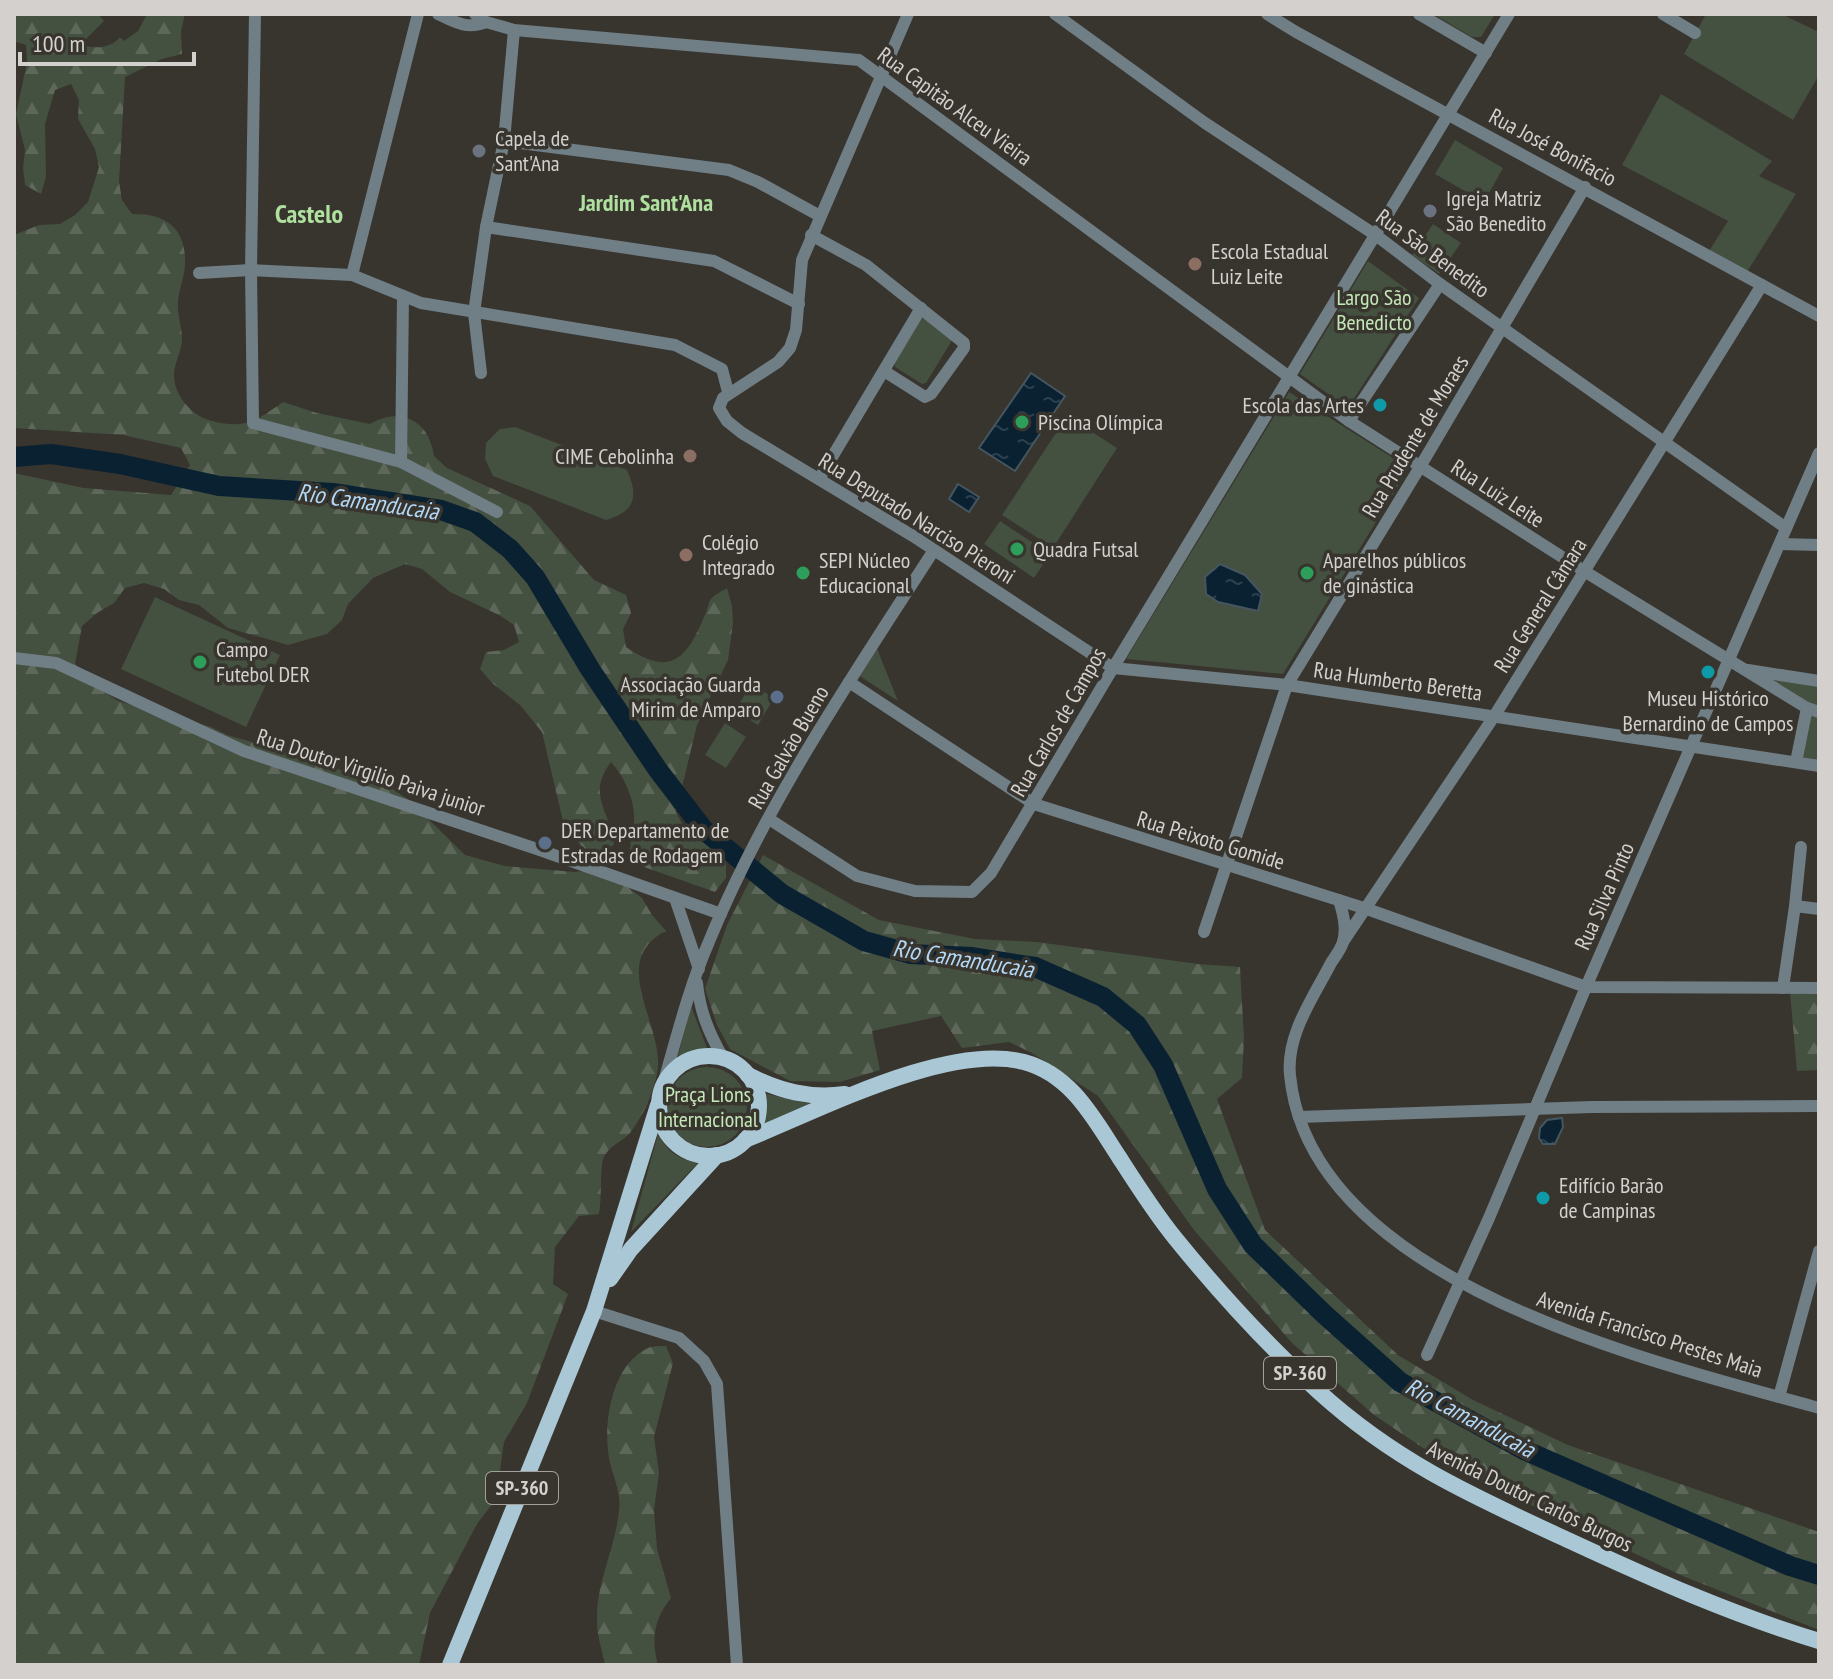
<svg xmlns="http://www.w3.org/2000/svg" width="1833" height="1679" font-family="'PT Sans Narrow',sans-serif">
<defs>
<pattern id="forest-firs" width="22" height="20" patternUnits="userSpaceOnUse" patternTransform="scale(2)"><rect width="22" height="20" fill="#445040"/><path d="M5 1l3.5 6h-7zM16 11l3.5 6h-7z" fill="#5e685a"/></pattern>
<pattern id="water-ripples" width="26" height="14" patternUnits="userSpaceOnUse" patternTransform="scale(2)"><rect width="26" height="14" fill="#0a2132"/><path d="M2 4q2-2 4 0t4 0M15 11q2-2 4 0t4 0" fill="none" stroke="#2d404e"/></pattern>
</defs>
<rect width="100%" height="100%" fill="#38342e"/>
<g fill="#445040">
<polygon points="1433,14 1495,14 1481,37 1472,37"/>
<polygon points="1706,14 1781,14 1819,32 1819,75 1793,120 1684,54"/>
<polygon points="1661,94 1772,161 1759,176 1796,194 1745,275 1707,254 1728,221 1622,165"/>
<polygon points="1455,140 1503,168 1484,202 1435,174"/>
<polygon points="1433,224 1461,243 1439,274 1412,255"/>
<polygon points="1368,261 1419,298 1348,408 1300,374"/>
<polygon points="925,318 951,339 951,342 926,383 922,384 895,367 895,363 920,319"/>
<polygon points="1289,392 1409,468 1283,674 1126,659"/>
<polygon points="1067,416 1117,448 1053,548 1002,515"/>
<path d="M515,427L627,470C639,496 635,512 606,520L493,476L485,459L486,443L500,429Z"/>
<polygon points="1000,521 1050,554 1034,578 984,544"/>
<polygon points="155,597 280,655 246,727 121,669"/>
<polygon points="876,646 898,701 858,675"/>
<polygon points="1756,674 1819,684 1819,708"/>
<polygon points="751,684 774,698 758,725 735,711"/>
<polygon points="1809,711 1819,715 1819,762 1801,759"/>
<polygon points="725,723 746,737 726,768 705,755"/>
<polygon points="691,1006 707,1048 678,1056"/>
<circle cx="707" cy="1107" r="40"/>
<polygon points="763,1093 816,1105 763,1129 767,1109"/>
<path d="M658,1134C668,1152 678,1159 698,1163L631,1232Z"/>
</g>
<g fill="url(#forest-firs)">
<path d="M14,14H98L104,21L85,40L86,46C98,49 112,47 120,37L124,41L138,31L147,14H185L181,31L182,54L162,59L125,77L119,182L122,200L132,214C167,213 187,229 185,266C184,278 179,289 178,302C177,314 182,327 182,339C182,351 174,363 174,375C174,395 191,415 209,420C243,430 255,422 283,402L317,413L370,424C401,406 429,420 434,456L447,468L530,506L594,580L626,595L631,613L623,629L626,647C670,677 686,660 704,617C707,612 708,603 711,599C714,595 722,591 727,588L732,606L733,623L728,660L697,725L676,812L684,827L726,860V878L715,892L630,862C629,849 631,842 633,829C638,807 626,778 611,762C586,795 610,810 614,844L600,856L584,850L563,821L542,732L520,705L492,683L480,669L486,652L504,650L519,642L514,625L499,615L450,592L422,569L405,564L373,578L348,604L342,620L327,634L288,645L228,628L199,605L179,600L164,589L144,583L125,588L114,603L97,613L82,626L75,664L88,681L118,701L211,727L227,735L326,763L342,771L382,782L409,800L465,855L505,866L574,872L593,870L613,876L642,898L652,915L666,931C609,960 660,1020 658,1065C657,1086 643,1117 630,1133C622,1142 608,1146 603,1159C600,1170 602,1199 599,1214L579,1216L555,1247L553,1284L568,1294L527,1403L504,1442L496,1499L477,1524L430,1613L419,1665H14V473L84,488L171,495L190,465L181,448L123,435L14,428V235L39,225L60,224L75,215L88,202L99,167L95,149L78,119L79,100L71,84L55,90L45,124L46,177L41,194L25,185L23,168L25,150L16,114L27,62L26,45L14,41Z"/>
<polygon points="763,855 879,920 975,939 1037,942 1198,964 1240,967 1244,1038 1242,1078 1217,1099 1265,1230 1398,1355 1473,1400 1568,1445 1819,1532 1819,1630 1685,1577 1456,1470 1374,1415 1292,1343 1194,1230 1098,1096 1032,1053 1009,1042 962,1048 941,1016 872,1031 880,1070 840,1082 790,1081 730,1049 717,1025 705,989 727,925"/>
<polygon points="1790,992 1819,993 1819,1070 1797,1071"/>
<path d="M666,1346L673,1363L654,1437L659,1473L654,1510L657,1549L671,1598C654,1619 651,1639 658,1665H605C602,1649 596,1635 597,1617C597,1581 616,1546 619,1510C621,1493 614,1479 610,1463C602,1427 610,1366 648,1348C653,1346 661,1346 666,1346Z"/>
</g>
<g fill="url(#water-ripples)" stroke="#465660" stroke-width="2">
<polygon points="1031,373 1065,396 1015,471 979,448"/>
<polygon points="958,484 979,497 969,512 949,499"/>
<polygon points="1220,564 1245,575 1262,594 1258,611 1218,602 1206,594 1205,577"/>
<polygon points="1562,1118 1563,1127 1555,1144 1543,1144 1539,1138 1540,1128 1547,1120"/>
</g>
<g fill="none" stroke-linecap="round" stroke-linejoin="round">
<polyline stroke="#0a2132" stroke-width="20" points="14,457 51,454 120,464 219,486 333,493 441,510 475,522 510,549 535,577 590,669 658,770 704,830 782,894 864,941 911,954 971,957 1035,967 1103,997 1137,1025 1163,1065 1217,1189 1253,1245 1324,1314 1400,1382 1524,1450 1790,1566 1819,1575"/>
<g stroke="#707e85" stroke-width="12">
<polyline points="255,14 251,270 253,423 401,462 497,512"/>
<path d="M438,14C455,22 467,30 486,22"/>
<polyline points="475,14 486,22 514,30 859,60 1349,421 1584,571 1807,708 1819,712"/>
<polyline points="908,14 802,260 796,330 790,348 778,362 723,398 719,408 727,421 742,433 913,536 1113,668 1287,685 1819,766"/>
<polyline points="1055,14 1205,123 1377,236 1440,284 1786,528"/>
<polyline points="1267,14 1296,32 1819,316"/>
<polyline points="1419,14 1486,53"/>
<polyline points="1663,14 1695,33"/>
<polyline points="504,141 729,170 758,182 820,216"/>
<polyline points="486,227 714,261 799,304"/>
<polyline points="811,235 866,265 964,343 964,348 931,394 925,397 884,371"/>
<polyline points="199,273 251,270 352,275 421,303 675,345 722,369 728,392"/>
<polyline points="352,275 418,14"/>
<polyline points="481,373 474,313 486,227 504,141 514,30"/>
<polyline points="1349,421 1440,284"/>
<polyline points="401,462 403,296"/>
<polyline points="819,479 921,308"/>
<polyline points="1780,544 1819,545"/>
<polyline points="14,658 56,663 244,751 537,849 721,914"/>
<polyline points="1748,670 1819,681"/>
<polyline points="849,682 1034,804 1367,909 1586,987 1819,988"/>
<polyline points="1796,762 1807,708"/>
<polyline points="769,819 857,876 915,891 972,892 991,873 1113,668 1509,14"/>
<polyline points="675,898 699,969"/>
<path d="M1339,900C1343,913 1347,928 1343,942C1341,949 1335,957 1331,963C1313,998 1286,1035 1290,1075C1310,1283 1655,1362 1819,1408"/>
<polyline points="1795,906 1801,847"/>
<polyline points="1204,932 1287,685 1420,467 1585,187"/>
<polyline points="1343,942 1495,715 1762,285"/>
<path d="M697,983C700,1012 709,1033 723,1058"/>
<polyline points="1783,988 1795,906 1819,909"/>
<path d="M662,1088C676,1040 688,990 708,944C765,804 853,676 934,550"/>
<polyline points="1299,1117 1592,1107 1819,1106"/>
<polyline points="594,1311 679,1338 704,1361 717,1384 737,1665"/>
<polyline points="1427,1355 1489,1218 1586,987 1819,453"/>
<polyline points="1779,1397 1819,1251"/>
</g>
<g stroke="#aac7d6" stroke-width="16">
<circle cx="709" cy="1106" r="50"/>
<path d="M748,1075C780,1091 809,1099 845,1094"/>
<path d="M745,1140C818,1111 948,1042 1024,1062C1072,1075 1094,1119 1119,1157C1137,1185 1154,1212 1175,1238C1218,1291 1267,1345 1318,1391C1397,1463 1475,1497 1570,1541C1652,1579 1733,1615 1819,1641"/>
<polyline points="610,1279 631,1249 717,1155"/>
<polyline points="450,1665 594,1311 658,1105"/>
</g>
</g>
<g fill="#6b7280" stroke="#38342e" stroke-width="3">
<circle cx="479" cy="151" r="8"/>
<circle cx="1430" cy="211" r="8"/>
</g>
<g fill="#8d6e63" stroke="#38342e" stroke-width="3">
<circle cx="1195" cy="264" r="8"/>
<circle cx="690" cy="456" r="8"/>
<circle cx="686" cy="555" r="8"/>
</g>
<g fill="#0f9aa8" stroke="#38342e" stroke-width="3">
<circle cx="1380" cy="405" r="8"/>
<circle cx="1708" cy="672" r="8"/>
<circle cx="1543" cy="1198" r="8"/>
</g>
<g fill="#2e9e5b" stroke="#38342e" stroke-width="3">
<circle cx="1022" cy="422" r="8"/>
<circle cx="1017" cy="549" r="8"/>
<circle cx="803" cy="573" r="8"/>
<circle cx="1307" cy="573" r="8"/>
<circle cx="200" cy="662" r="8"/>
</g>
<g fill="#5c6f8a" stroke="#38342e" stroke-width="3">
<circle cx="777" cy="697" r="8"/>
<circle cx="545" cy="843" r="8"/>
</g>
<g text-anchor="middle" stroke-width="7" stroke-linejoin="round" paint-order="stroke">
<g fill="#38342e" stroke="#a4a19d" stroke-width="2">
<rect x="1264" y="1357" width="72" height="32" rx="6"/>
<rect x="486" y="1472" width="72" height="32" rx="6"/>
</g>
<g font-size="20" font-weight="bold" fill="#d3d0cd">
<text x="1300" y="1380">SP-360</text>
<text x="522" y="1495">SP-360</text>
</g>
<g font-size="22" fill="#d3d0cd" stroke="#38342e">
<text transform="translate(955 106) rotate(36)" y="8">Rua Capitão Alceu Vieira</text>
<text transform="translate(1553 147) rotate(28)" y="8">Rua José Bonifacio</text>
<text transform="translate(1433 253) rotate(36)" y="8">Rua São Benedito</text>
<text transform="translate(1415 436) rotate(-59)" y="8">Rua Prudente de Moraes</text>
<text transform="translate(1498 493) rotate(33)" y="8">Rua Luiz Leite</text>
<text transform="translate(917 518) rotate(32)" y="8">Rua Deputado Narciso Pieroni</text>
<text transform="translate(1540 605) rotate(-58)" y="8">Rua General Câmara</text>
<text transform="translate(1398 681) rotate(8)" y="8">Rua Humberto Beretta</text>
<text transform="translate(1058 722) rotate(-60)" y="8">Rua Carlos de Campos</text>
<text transform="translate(788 747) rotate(-60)" y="8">Rua Galvão Bueno</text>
<text transform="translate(371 772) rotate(18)" y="8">Rua Doutor Virgilio Paiva junior</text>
<text transform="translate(1211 840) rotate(17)" y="8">Rua Peixoto Gomide</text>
<text transform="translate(1604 896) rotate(-66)" y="8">Rua Silva Pinto</text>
<text transform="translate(1650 1334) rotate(18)" y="8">Avenida Francisco Prestes Maia</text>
<text transform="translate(1530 1496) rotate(26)" y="8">Avenida Doutor Carlos Burgos</text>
</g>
<g font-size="22" fill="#d3d0cd" stroke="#38342e" text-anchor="start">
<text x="495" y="146">Capela de<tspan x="495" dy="25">Sant'Ana</tspan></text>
<text x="1446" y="206">Igreja Matriz<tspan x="1446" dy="25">São Benedito</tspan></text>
<text x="1211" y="259">Escola Estadual<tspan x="1211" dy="25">Luiz Leite</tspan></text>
<text x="1364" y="413" text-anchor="end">Escola das Artes</text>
<text x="1038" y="430">Piscina Olímpica</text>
<text x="674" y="464" text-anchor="end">CIME Cebolinha</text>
<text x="702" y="550">Colégio<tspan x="702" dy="25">Integrado</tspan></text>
<text x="1033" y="557">Quadra Futsal</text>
<text x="819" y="568">SEPI Núcleo<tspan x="819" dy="25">Educacional</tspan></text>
<text x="1323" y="568">Aparelhos públicos<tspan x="1323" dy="25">de ginástica</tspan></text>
<text x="216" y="657">Campo<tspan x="216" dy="25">Futebol DER</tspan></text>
<text x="761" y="692" text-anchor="end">Associação Guarda<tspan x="761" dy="25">Mirim de Amparo</tspan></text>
<text x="1708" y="706" text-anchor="middle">Museu Histórico<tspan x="1708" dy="25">Bernardino de Campos</tspan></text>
<text x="561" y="838">DER Departamento de<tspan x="561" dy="25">Estradas de Rodagem</tspan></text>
<text x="1559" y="1193">Edifício Barão<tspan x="1559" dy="25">de Campinas</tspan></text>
</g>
<g font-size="22" fill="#c4e8b8" stroke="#38342e">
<text x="1374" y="305">Largo São<tspan x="1374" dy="25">Benedicto</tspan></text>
<text x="708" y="1102">Praça Lions<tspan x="708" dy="25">Internacional</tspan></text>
</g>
<g font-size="24" font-weight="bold" fill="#afe09f" stroke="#38342e">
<text x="646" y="211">Jardim Sant'Ana</text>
</g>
<g font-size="24" font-style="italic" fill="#b2d8f8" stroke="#38342e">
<text transform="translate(368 502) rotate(8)" y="8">Rio Camanducaia</text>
<text transform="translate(963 959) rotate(9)" y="8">Rio Camanducaia</text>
<text transform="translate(1470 1418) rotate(28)" y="8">Rio Camanducaia</text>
</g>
<g font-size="26" font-weight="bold" fill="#afe09f" stroke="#38342e">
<text x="309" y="223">Castelo</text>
</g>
</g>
<rect width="1833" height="1679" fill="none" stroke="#d3d0cd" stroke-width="32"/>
<path d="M20 52v12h174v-12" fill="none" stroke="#d3d0cd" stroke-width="4"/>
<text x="32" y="52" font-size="24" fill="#d3d0cd" stroke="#38342e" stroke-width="6" paint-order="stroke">100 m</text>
</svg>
